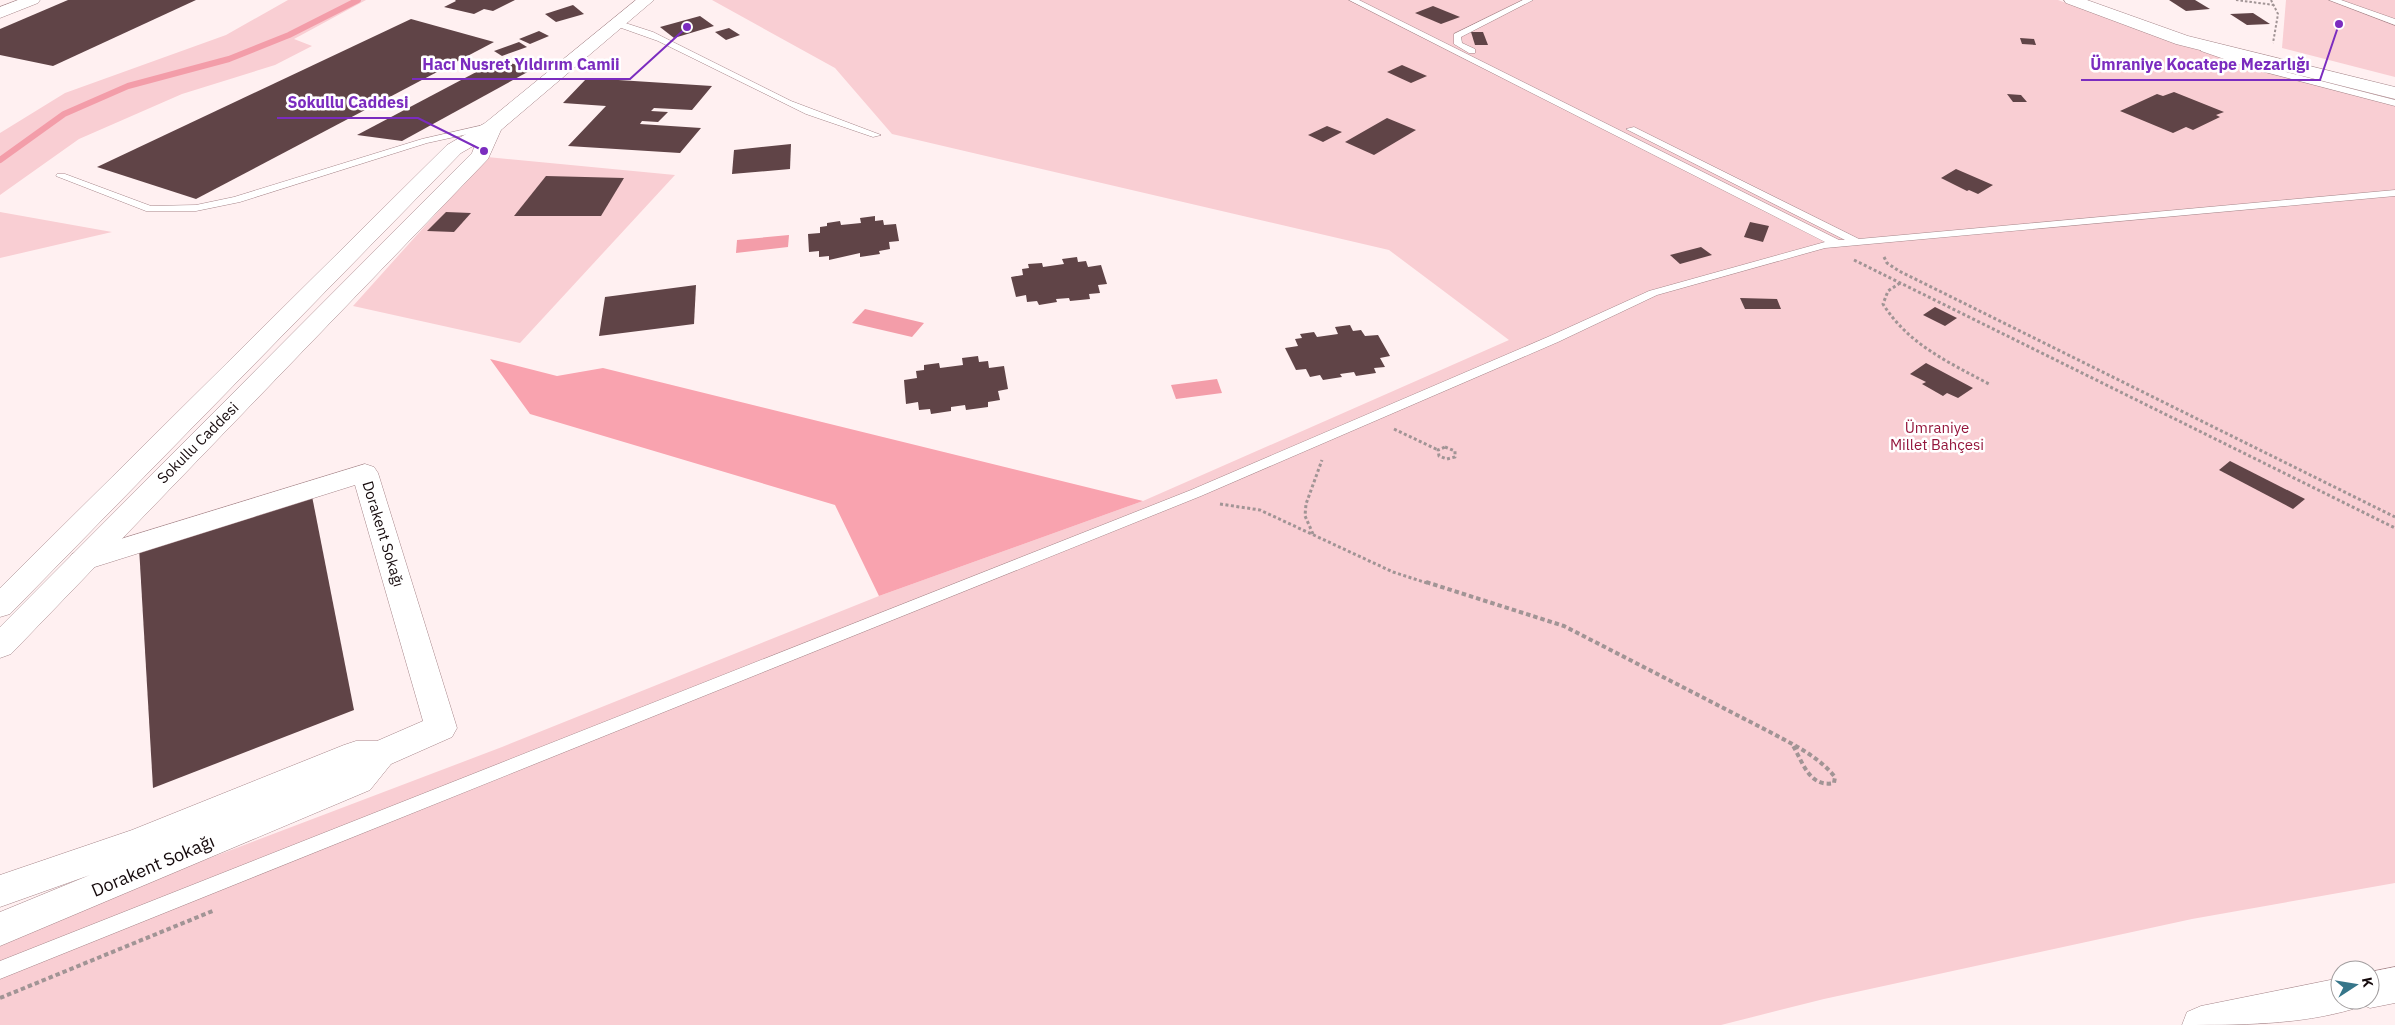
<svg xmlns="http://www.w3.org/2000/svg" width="2395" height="1025" font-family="'IBM Plex Sans',sans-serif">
<rect width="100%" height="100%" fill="#fff0f1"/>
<g fill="#f9ced3">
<polygon points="288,0 366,0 294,39 312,46 275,65 182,94 79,139 0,195 0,133 65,93 226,35"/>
<polygon points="712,0 2058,0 2164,38 2395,98 2395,883 2192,919 1824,999 1721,1025 0,1025 0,938 502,747 879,596 1143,501 1509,340 1389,250 892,134 835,68"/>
<polygon points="2286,0 2395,0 2395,77 2282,48"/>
<polygon points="487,157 675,175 520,343 353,306"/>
<polygon points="0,212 112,232 0,258"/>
</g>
<polygon fill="#f9a3af" points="490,359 557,376 603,368 1143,501 879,596 835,505 530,414"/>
<g fill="#f39da9">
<polygon points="789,235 788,247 736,253 737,240"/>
<polygon points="865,309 924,323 912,337 852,323"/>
<polygon points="1217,379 1222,393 1176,399 1171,385"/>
</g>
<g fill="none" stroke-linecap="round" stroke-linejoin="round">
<polyline stroke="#f39da9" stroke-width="6" points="0,160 64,114 128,86 229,59 289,35 358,0"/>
</g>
<g fill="#604447">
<polygon points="68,0 196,0 53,66 0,55 0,29"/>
<polygon points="455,0 515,0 493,11 484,9 474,14 444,7 456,1"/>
<polygon points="2169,0 2195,0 2210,9 2186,11"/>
<polygon points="573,5 584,14 556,22 545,14"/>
<polygon points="1433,6 1460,17 1441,24 1415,13"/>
<polygon points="2253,13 2270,24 2247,25 2230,14"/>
<polygon points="700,16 714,26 674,38 660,27"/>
<polygon points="411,19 494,42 196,199 97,167"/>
<polygon points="729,28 740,35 726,40 715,32"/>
<polygon points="539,31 549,36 530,44 519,39"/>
<polygon points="1471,32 1483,32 1488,45 1475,45"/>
<polygon points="2020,38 2034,39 2036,45 2022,44"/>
<polygon points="519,42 527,47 502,56 494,51"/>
<polygon points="499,60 533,69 402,141 357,135"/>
<polygon points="1402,65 1427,76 1411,83 1387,72"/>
<polygon points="587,78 712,86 692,110 654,108 651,111 668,112 658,122 642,121 640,124 701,128 680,153 568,146 606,106 563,103"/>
<polygon points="2174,92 2224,112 2216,115 2220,117 2193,130 2186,127 2173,133 2120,111 2157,94 2163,96"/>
<polygon points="2007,94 2021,95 2027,102 2013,102"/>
<polygon points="1387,118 1416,130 1374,155 1345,142"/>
<polygon points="1327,126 1342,132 1323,142 1308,135"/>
<polygon points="791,144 790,169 732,174 734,150"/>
<polygon points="1956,169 1993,185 1978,194 1969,190 1967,191 1941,178"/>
<polygon points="546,176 624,178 601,216 514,216"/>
<polygon points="446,212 471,213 454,232 427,231"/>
<polygon points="875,216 875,221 883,220 884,225 896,224 899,241 889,242 890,249 879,251 880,254 860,257 860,253 829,260 829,256 819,257 819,251 809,252 808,234 820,233 820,227 827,226 827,223 840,221 841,225 861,223 860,218"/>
<polygon points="1750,222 1769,226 1763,242 1744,237"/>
<polygon points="1701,247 1712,255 1680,264 1670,255"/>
<polygon points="1077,257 1078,262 1086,261 1088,267 1101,265 1107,284 1098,285 1100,293 1089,294 1090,299 1070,301 1069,298 1056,299 1057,302 1039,305 1037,301 1027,302 1026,295 1016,297 1011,277 1023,275 1022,269 1029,268 1028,264 1042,263 1043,267 1064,264 1062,259"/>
<polygon points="696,285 694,324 599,336 605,297"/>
<polygon points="1740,298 1777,299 1781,309 1745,309"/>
<polygon points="1935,307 1957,318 1945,326 1923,315"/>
<polygon points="1350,325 1353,331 1361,330 1365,336 1378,335 1390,356 1380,358 1385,367 1374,368 1376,373 1356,376 1354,372 1340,374 1342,377 1323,380 1320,375 1310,377 1306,369 1296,370 1285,348 1298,346 1295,339 1302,338 1300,334 1314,332 1317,337 1338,334 1335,327"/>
<polygon points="978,356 979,362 988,361 989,368 1004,366 1008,389 998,391 1000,400 988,402 988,407 966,410 965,405 951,407 951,411 931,414 930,409 919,410 918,402 906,404 904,380 917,378 916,371 924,370 924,365 939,363 940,368 963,365 962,358"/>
<polygon points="1926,363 1973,388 1958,398 1947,393 1943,396 1922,384 1926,382 1910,374"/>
<polygon points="2230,461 2305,499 2293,509 2219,470"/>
<polygon points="311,491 354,710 153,788 139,547"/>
</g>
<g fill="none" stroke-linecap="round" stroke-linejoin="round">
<defs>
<g id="lane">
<polygon points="1349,0 1359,0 1839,240 1845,240 1626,129 1634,127 1859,239 2395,190 2395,196 1825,248 1657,295 1558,342 1201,496 0,979 0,961 1191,490 1550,336 1649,291 1825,242"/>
<polygon points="1523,0 1533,0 1461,37 1462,43 1475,49 1475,53 1469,53 1454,44 1454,34"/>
<polygon points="2329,0 2341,0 2395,19 2395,25"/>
<polygon points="616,20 653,32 791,101 881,135 873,137 806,114 658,41 613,25 612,23"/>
<polygon points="2201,47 2207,47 2259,65 2395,100 2395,106 2253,69 2201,51"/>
<polygon points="488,124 491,125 491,129 427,143 240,202 196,211 146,211 56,176 57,174 65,174 151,206 196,205 234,197 422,139"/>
</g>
<polygon id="street" points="365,464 374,467 378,473 457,728 452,737 391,764 370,790 0,946 0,912 90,875 0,907 0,875 132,830 344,745 356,741 377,741 423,721 355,485 82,571 72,568 68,561 72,554"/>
<g id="secondary">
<polygon points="18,0 40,0 38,3 0,18 0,7"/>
<polygon points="636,0 654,0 501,130 488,159 11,654 0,658 0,627 472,153 475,145 461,153 10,614 0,617 0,588 447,145 485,123"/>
</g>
<polygon id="primary" points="2064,0 2087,0 2188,36 2395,87 2395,99 2176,44 2066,3"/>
<path id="highway" d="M2395,967V1003L2370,1008L2356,1002L2353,1009C2299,1025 2239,1025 2182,1025L2187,1012L2201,1006L2340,978V1000H2370V972Z"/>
</defs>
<use href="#lane" stroke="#a6868a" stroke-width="1"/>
<use href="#street" stroke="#a6868a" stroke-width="1"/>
<use href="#secondary" stroke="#a6868a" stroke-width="1"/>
<use href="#primary" stroke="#a6868a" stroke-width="1"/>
<use href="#highway" stroke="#a6868a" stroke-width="1"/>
<g stroke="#a19495" stroke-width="2" stroke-dasharray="2.5 2" stroke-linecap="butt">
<polyline points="2236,0 2274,5"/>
<polyline points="2271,0 2278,14 2273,43"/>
</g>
<g stroke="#a19495" stroke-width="3" stroke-dasharray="3 2.5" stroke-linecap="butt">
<polyline points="1884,257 1887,263 1899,271 2395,517"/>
<polyline points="1854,260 2395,528"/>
<path d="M1900,283L1888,291L1883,304C1908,344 1948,362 1989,384"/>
<polyline points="1394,429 1438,450"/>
<polygon points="1445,447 1455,451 1455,457 1447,459 1439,456 1438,450"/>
<polyline points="1220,504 1260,510 1393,572 1430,584"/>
<polyline points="1313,534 1305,516 1306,504 1322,460"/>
</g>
<g stroke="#a19495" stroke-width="4" stroke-dasharray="4.5 3" stroke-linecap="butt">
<path d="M1426,582L1564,626L1768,731C1792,744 1817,755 1835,777L1834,783C1809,788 1803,762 1792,744"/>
<polyline points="0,998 215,910"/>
</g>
<use href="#lane" fill="#fff" fill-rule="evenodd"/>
<use href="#street" fill="#fff" fill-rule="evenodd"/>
<use href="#secondary" fill="#fff" fill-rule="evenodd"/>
<use href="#primary" fill="#fff" fill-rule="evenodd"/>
<use href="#highway" fill="#fff" fill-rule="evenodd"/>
</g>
<g text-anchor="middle" stroke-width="5" stroke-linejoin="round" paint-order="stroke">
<g font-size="15" fill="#94163c" stroke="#fff">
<text x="1937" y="433">Ümraniye<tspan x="1937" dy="17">Millet Bahçesi</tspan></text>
</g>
<g font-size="15" fill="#150a0c" stroke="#fff">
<text transform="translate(198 443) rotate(-45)" y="5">Sokullu Caddesi</text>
<text transform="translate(383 534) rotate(73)" y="5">Dorakent Sokağı</text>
</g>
<g font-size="18" fill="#150a0c" stroke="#fff">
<text transform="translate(153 866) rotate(-23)" y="6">Dorakent Sokağı</text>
</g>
</g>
<path fill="none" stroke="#7b2cbf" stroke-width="2" d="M687 27L630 79H412M2339 24L2320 80H2081M484 151L418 118H277"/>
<g fill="#7b2cbf" stroke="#fff" stroke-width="2">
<circle cx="687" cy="27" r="5"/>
<circle cx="2339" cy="24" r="5"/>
<circle cx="484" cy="151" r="5"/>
</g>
<g font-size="16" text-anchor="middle" font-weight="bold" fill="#7b2cbf" stroke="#fff" stroke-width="5" stroke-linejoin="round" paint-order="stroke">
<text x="521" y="70">Hacı Nusret Yıldırım Camii</text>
<text x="2200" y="70">Ümraniye Kocatepe Mezarlığı</text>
<text x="348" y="108">Sokullu Caddesi</text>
</g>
<g transform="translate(2355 985) rotate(78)"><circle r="24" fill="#ffffff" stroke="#a19d9e"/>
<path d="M0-4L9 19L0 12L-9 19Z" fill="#36768a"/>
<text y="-8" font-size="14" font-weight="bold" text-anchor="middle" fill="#150a0c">K</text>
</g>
</svg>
